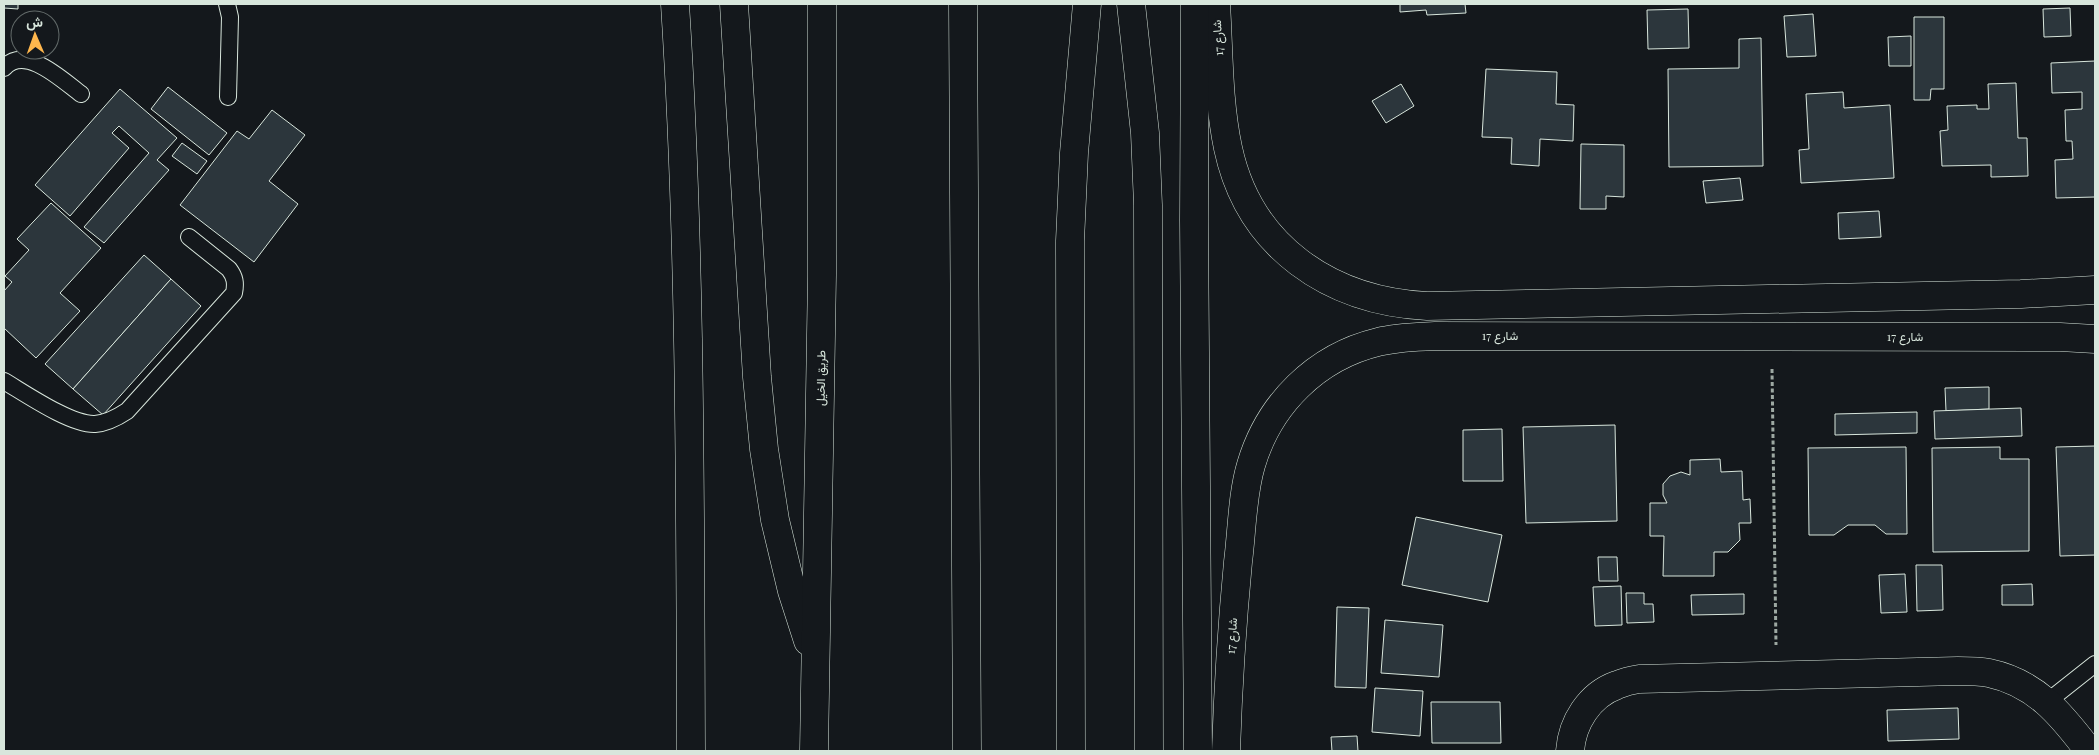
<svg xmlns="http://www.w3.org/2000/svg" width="2099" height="755" font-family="'Playfair Display',Vazirmatn,serif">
<rect width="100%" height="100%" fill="#14181c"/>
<g fill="#2c363c" stroke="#d8e6dc">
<polygon points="4,4 18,4 18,9 4,8"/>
<polygon points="1400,4 1465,4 1466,13 1427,15 1426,10 1400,12"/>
<polygon points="2070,8 2071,36 2044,37 2043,9"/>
<polygon points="1688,9 1689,48 1648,49 1647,10"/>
<polygon points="1813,14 1816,56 1787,57 1784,16"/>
<polygon points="1914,17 1944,17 1944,89 1931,89 1930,100 1914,100"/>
<polygon points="1911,36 1911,66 1889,66 1888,37"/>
<polygon points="1761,38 1763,166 1669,167 1668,69 1739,68 1739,39"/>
<polygon points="2095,61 2095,197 2056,198 2055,160 2073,159 2072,141 2066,141 2065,110 2082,109 2082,92 2052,93 2051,63"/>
<polygon points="1486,69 1557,72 1556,104 1574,105 1573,141 1540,139 1539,166 1511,164 1512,138 1482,137"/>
<polygon points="2016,83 2018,138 2027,138 2028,176 1991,177 1991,165 1942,166 1940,131 1948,130 1947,106 1977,105 1977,109 1989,109 1988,84"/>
<polygon points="1401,84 1414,106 1386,123 1372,101"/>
<polygon points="168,87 227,133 209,155 151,109"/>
<polygon points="120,89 177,138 157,160 169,170 104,243 84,227 149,153 119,126 112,133 129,148 70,216 35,185"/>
<polygon points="1843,92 1844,108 1890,105 1894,178 1801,183 1799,150 1809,149 1806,94"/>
<polygon points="272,110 305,135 269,181 298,204 254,262 180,205 237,131 249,139"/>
<polygon points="182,143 207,161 197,174 172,156"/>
<polygon points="1581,144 1624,145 1624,197 1606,196 1606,209 1580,209"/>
<polygon points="1740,178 1743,200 1706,203 1703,181"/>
<polygon points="51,203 101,248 60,293 80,311 36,358 4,328 4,291 12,282 5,276 29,250 17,239"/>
<polygon points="1879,211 1881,237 1839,239 1838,213"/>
<polygon points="144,255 171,279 73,389 45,364"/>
<polygon points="171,279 201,306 103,415 73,389"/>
<polygon points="1989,387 1989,409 1946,411 1945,388"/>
<polygon points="2021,408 2022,436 1935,439 1934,411"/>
<polygon points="1917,412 1917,433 1835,435 1835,414"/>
<polygon points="1615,425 1617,521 1526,523 1523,427"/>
<polygon points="1502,429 1503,481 1463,481 1463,430"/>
<polygon points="2095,446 2095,555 2060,556 2056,447"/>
<polygon points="1906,447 1907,534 1886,534 1875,525 1848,525 1834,535 1809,535 1808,448"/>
<polygon points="2000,447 2000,459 2029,459 2029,551 1933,552 1932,448"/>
<polygon points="1720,459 1721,472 1742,471 1743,500 1750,499 1751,523 1739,523 1740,540 1728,552 1714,552 1714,576 1663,576 1664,536 1650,536 1650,503 1667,503 1663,495 1663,484 1670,476 1681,472 1690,475 1690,460"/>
<polygon points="1416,517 1502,535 1488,602 1402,585"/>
<polygon points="1598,557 1617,557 1618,581 1599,581"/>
<polygon points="1916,565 1942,565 1943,610 1917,611"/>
<polygon points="1905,574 1907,612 1881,613 1879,575"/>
<polygon points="2032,584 2033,605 2002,605 2002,585"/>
<polygon points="1621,586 1622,625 1595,626 1593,587"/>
<polygon points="1626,593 1644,593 1644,604 1653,604 1654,622 1627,623"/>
<polygon points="1744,594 1744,614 1692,615 1691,595"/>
<polygon points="1337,607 1369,608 1366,688 1335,687"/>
<polygon points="1385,620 1443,625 1439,677 1381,673"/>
<polygon points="1375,688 1423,691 1420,736 1372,732"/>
<polygon points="1431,702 1500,702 1501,743 1432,743"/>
<polygon points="1958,708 1959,739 1888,741 1887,710"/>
<polygon points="1357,736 1358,751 1332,751 1331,737"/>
</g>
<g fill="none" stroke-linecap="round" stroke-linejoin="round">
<defs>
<g id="lane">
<polyline points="227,4 230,17 228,97"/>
<path d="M4,68C25,44 62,80 81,94"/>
<path d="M4,381C26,394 71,425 95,424C107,423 118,417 127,411L234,293C236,283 235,277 229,269L189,237"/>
<polyline points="2047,702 2095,664"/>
</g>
<path id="street" d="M1570,751C1572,723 1589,695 1617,685C1624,682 1632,680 1639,679L1958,671C1968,671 1979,671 1989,673C2036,683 2061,714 2089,751"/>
<g id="secondary">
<path d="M1216,4C1219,51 1218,101 1228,148C1249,247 1330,301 1427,306L2021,294L2095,290"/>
<path d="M1226,751C1228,688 1232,625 1238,562C1242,531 1242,495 1251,465C1269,404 1316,357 1378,342C1397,337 1416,337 1435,336L2060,337L2095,339"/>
</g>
<g id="highway">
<path d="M675,4C691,253 690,502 691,751"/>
<polyline points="734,4 757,377 764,449 775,520 792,591 808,641"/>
<polyline points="963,4 967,751"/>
<polyline points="1131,4 1145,133 1148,205 1149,751"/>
<polyline points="1195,4 1194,220 1198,751"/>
<polyline points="814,751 822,275 822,4"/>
<polyline points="1071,751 1070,241 1074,153 1087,4"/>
</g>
</defs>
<use href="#lane" stroke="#d8e6dc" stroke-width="18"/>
<use href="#street" stroke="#d8e6dc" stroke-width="29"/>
<use href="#secondary" stroke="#d8e6dc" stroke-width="29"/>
<use href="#highway" stroke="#d8e6dc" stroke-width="29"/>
<polyline stroke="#9da8a2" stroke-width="3" stroke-dasharray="4 2.5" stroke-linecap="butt" points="1772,369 1776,645"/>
<use href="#lane" stroke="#14181c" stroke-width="16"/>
<use href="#street" stroke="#14181c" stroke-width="28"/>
<use href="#secondary" stroke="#14181c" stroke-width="28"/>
<use href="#highway" stroke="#14181c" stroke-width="28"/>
</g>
<g text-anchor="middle" stroke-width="4" stroke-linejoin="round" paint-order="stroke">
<g font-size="12" fill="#d8e6dc" stroke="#14181c">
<text transform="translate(1218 38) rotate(-94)" y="4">17 شارع</text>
<text x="1500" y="340">17 شارع</text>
<text x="1905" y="341">17 شارع</text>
<text transform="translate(821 378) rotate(-89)" y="4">طريق الخيل</text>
<text transform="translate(1232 636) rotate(-86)" y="4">17 شارع</text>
</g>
</g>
<rect width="2099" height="755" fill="none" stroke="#d8e6dc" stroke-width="10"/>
<g transform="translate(35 35) rotate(358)"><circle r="24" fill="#14181c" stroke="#626a69"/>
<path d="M0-4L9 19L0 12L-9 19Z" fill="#ffb74d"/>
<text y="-8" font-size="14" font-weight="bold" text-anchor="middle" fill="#d8e6dc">ش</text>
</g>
</svg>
